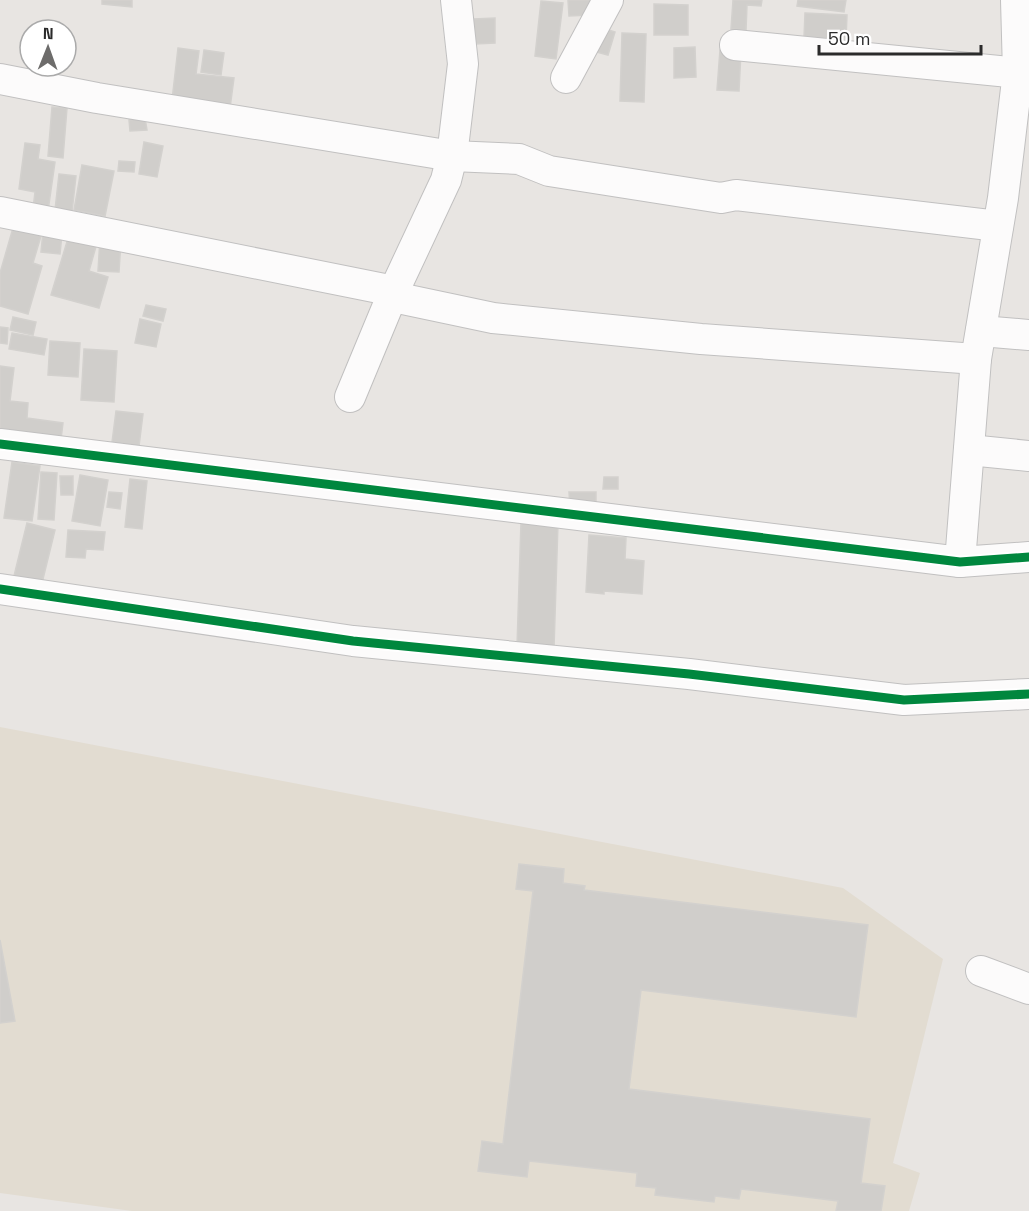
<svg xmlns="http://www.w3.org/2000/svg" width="1029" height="1211" font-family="'Space Grotesk',sans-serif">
<rect width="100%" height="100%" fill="#e8e5e2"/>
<polygon fill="#e2dcd1" points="0,727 843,888 943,959 893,1163 920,1173 909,1211 132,1211 0,1193"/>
<g fill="#d0cecb" stroke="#d3d1ce" stroke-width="1.5">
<polygon points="102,0 132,0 132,7 102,4"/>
<polygon points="568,0 590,0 590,15 569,16"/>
<polygon points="733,0 762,0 761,6 747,5 746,30 731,29"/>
<polygon points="798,0 846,0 844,12 797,6"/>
<polygon points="541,1 563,3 556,59 535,56"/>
<polygon points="654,4 688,5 688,35 654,35"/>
<polygon points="805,13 847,15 846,39 804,37"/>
<polygon points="495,18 495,43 475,44 474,19"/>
<polygon points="596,26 615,32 608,55 589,50"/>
<polygon points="622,33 646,34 644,102 620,101"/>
<polygon points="695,47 696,77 674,78 674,48"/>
<polygon points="178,48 199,51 196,74 234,78 230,108 172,100"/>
<polygon points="204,50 224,53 221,75 201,72"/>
<polygon points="720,50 741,51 739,91 717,90"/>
<polygon points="52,107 67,108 63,158 48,156"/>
<polygon points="145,118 147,130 130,131 129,120"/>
<polygon points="144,142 163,146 157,177 139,174"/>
<polygon points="25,143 40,145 38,159 55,162 48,211 33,209 35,192 19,189"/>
<polygon points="119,161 135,162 134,172 118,171"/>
<polygon points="82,165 114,171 105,216 74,210"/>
<polygon points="59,174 76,176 72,212 55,210"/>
<polygon points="13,228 41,236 33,263 42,266 28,314 0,306 0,273"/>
<polygon points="43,232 62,234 60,254 41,252"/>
<polygon points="69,235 97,243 89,271 108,277 99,308 51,295"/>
<polygon points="100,239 121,240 119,272 98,271"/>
<polygon points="146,305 166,309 163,321 143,316"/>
<polygon points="13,317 36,322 33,335 10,330"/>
<polygon points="140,319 161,324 156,347 135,343"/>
<polygon points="0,327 8,328 7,344 0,343"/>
<polygon points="12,333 47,339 44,355 9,349"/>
<polygon points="50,341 80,343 78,377 48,375"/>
<polygon points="84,349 117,351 114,402 81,400"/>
<polygon points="0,366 14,368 10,401 28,403 27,418 63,423 60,447 0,440"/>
<polygon points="116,411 143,414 138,454 111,450"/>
<polygon points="12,462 40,466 32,521 4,518"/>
<polygon points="41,472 57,473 54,520 38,519"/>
<polygon points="80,475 108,480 100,526 72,521"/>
<polygon points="60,476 73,476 73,495 61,495"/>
<polygon points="604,477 618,477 618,489 603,489"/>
<polygon points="130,479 147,481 142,529 125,527"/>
<polygon points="109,492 122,493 120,509 107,507"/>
<polygon points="569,492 596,492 596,507 570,507"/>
<polygon points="521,522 558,523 554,648 517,647"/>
<polygon points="27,523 55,530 42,583 14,576"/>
<polygon points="68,530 105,532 103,550 86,549 85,558 66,557"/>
<polygon points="589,535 626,538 625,559 644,561 642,594 604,591 604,594 586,592"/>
<polygon points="519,864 564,869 563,883 585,886 584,890 868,925 856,1017 641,990 629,1089 870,1119 861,1183 885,1186 881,1211 836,1211 838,1201 741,1189 739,1199 715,1196 714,1202 655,1195 656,1188 636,1186 637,1173 529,1161 527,1177 478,1171 482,1141 503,1144 533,891 516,889"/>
<polygon points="0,940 15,1021 0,1023"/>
</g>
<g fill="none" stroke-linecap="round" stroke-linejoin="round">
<defs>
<g id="minor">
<polyline points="735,45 1029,74"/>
<polyline points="566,78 608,0"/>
<polyline points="0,79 97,98 452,156 519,159 549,171 721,198 736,195 998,226"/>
<polyline points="0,212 394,291 403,299 493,318 701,339 976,359"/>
<polyline points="981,331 1029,335"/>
<polyline points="350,397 394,291 446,180 452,156 463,64 456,0"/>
<polyline points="0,444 960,562 1029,557"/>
<polyline points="969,450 1029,456"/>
<polyline points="960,562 976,359 1003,198 1018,72 1016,0"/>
<polyline points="0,589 353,641 689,674 904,700 1029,694"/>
<polyline points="981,971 1029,989"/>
</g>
</defs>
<use href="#minor" stroke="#c1c0c0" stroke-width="32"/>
<use href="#minor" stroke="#fcfbfb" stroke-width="30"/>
<defs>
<g id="cycleway">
<polyline points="0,444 960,562 1029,557"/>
<polyline points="0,589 353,641 689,674 904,700 1029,694"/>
</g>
</defs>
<use href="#cycleway" stroke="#fff" stroke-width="13"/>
<use href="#cycleway" stroke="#00873e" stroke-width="9"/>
</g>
<g transform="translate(48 48) rotate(1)"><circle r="28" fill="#ffffff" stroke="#aaaaaa" stroke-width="1.5"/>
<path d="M0-4.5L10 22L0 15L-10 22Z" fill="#6d6c6b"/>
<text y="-9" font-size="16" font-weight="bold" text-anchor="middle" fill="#2b2b2b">N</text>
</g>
<path d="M819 45v9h162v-9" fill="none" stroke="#2b2b2b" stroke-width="3"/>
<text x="828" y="45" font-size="18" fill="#2b2b2b" stroke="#ffffff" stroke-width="4.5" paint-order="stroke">50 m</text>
</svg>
